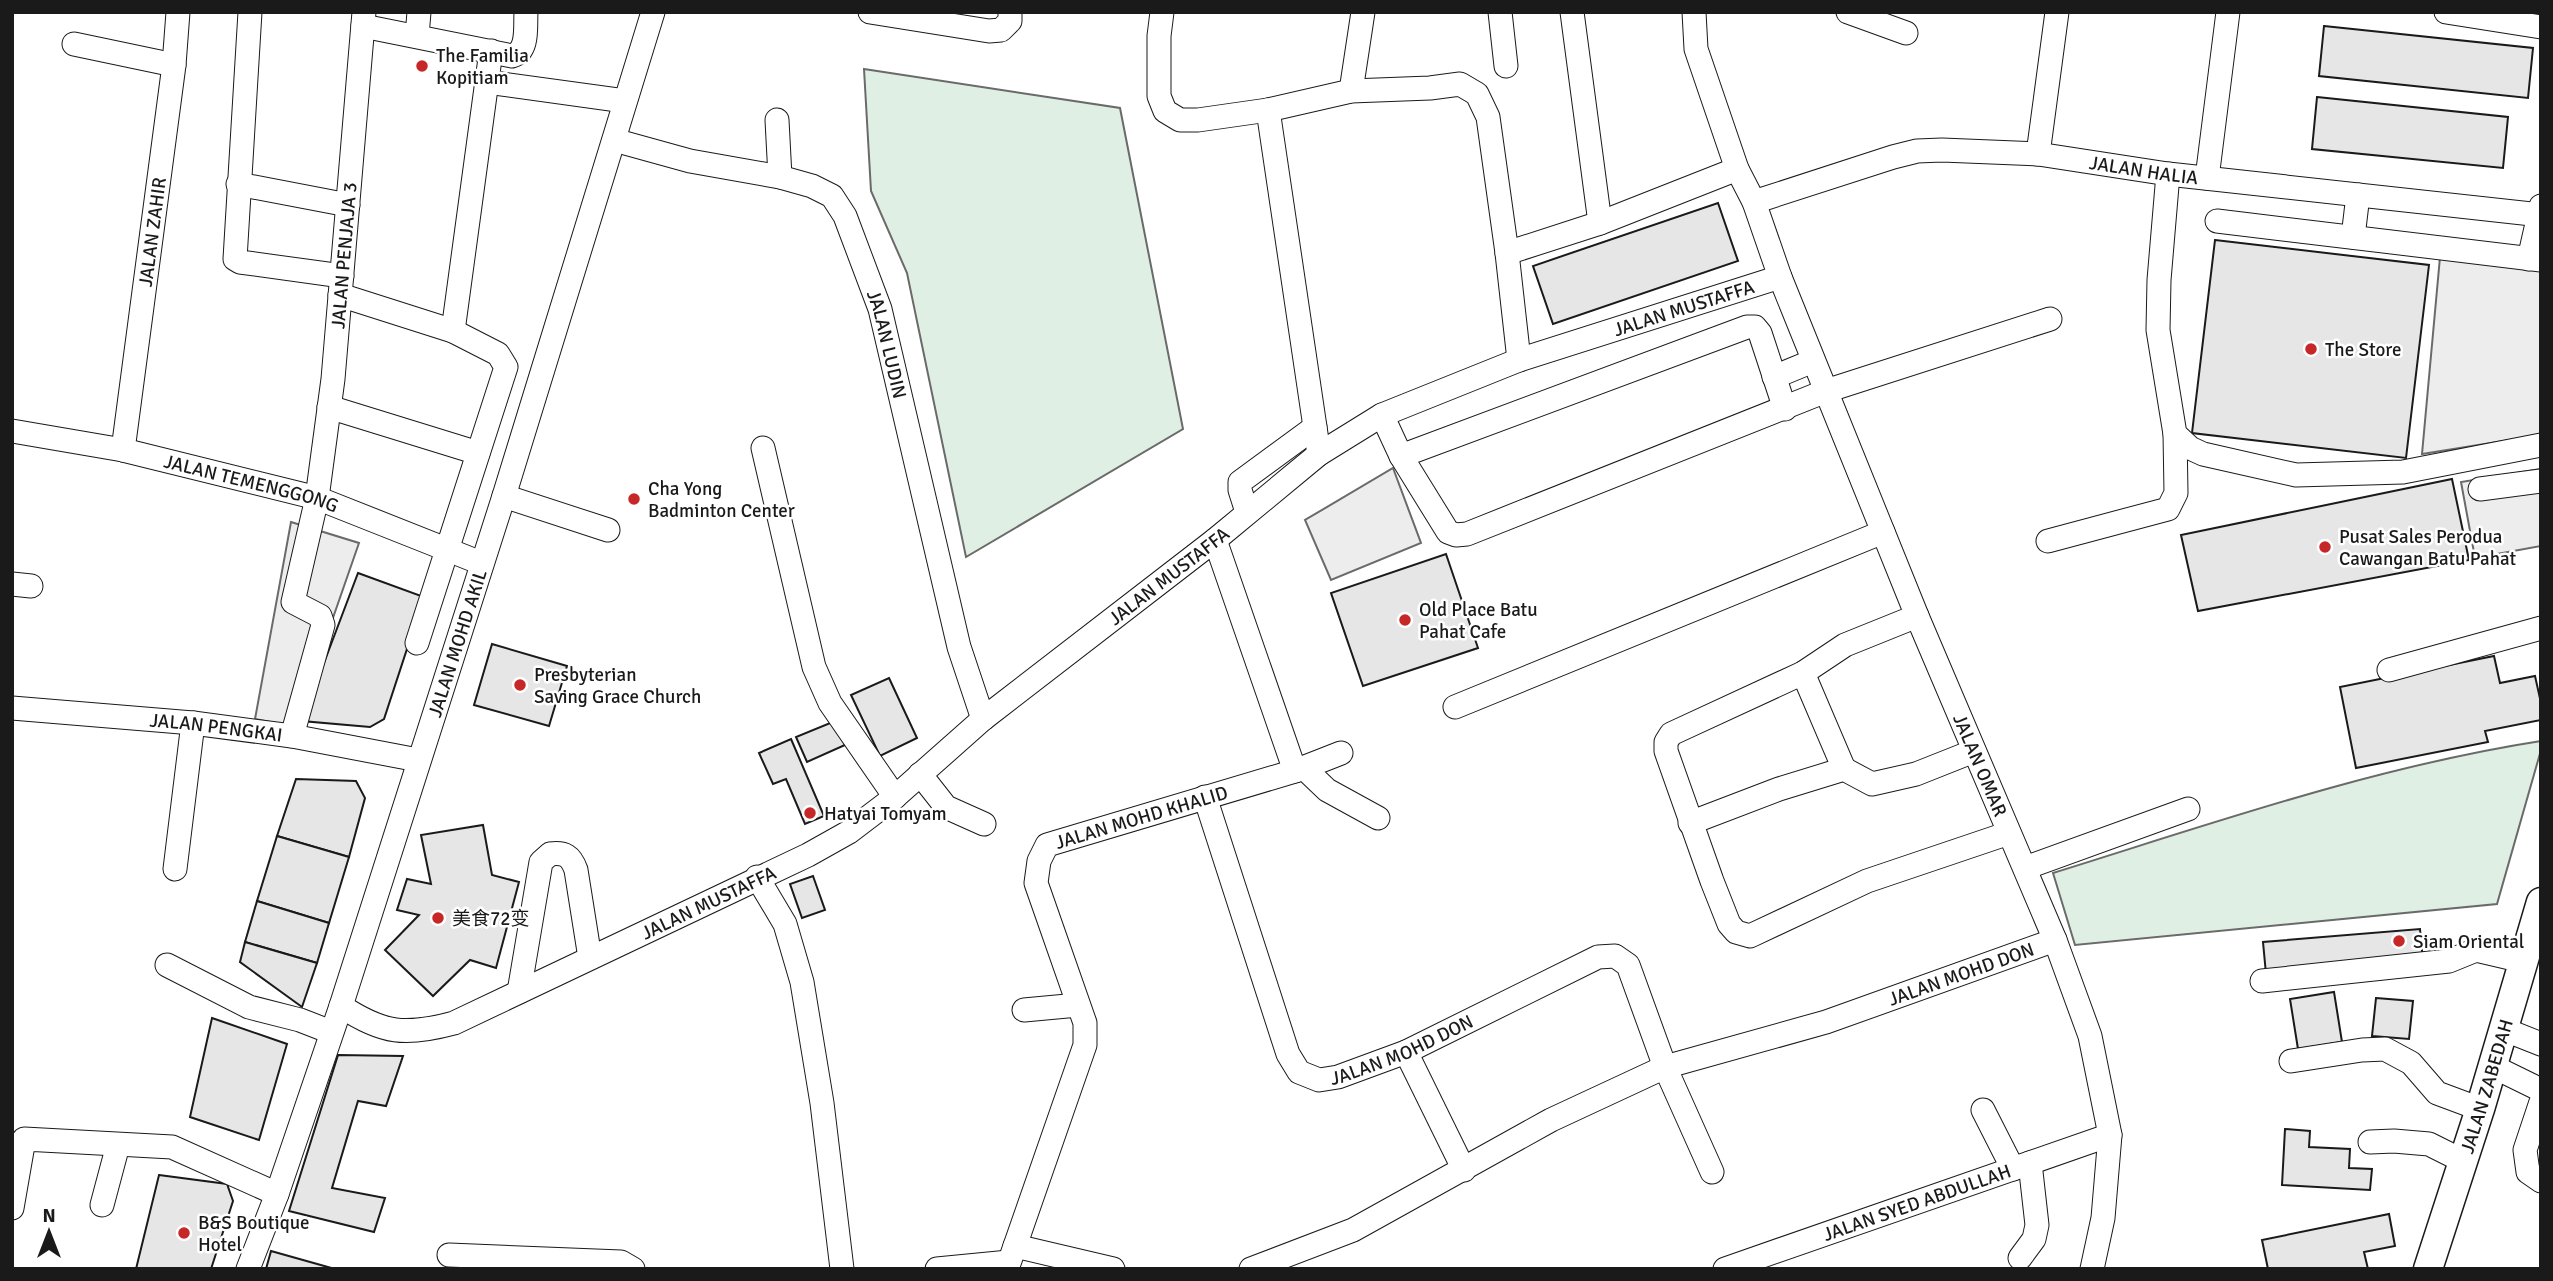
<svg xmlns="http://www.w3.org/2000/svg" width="2553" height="1281" font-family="Signika,'Noto Sans SC',sans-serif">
<rect width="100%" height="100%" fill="#fff"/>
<g fill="#e0efe3" stroke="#6a6a6a" stroke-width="2">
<polygon points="864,69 1120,108 1183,429 966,557 907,273 871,191"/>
<path d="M2541,741V750L2497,904L2075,945L2053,873C2214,823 2374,767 2541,741Z"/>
</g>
<g fill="#ededed" stroke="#6a6a6a" stroke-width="2">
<polygon points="2440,257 2541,269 2541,435 2422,454"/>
<polygon points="1393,468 1421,543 1331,580 1305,520"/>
<polygon points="2541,469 2541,546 2475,558 2461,482"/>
<polygon points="291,522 359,543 295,727 255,719"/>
</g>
<g fill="#e6e6e6" stroke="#1a1a1a" stroke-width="2">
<polygon points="2324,26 2533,48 2528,98 2319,76"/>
<polygon points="2317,97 2508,117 2503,168 2312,149"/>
<polygon points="1718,203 1738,261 1553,324 1533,266"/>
<polygon points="2215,240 2429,265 2406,458 2192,433"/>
<polygon points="2452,479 2469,560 2198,611 2181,535"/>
<polygon points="1446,554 1478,648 1363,686 1331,593"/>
<polygon points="358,573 424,597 384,719 370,727 302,721"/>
<polygon points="492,644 567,666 549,726 474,705"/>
<polygon points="2494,656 2500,683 2535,676 2541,703 2541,720 2485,731 2488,742 2356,768 2340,687"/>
<polygon points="889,678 917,738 880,756 851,695"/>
<polygon points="835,721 845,745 807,762 796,737"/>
<polygon points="791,739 824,816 805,824 786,779 773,784 759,753"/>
<polygon points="296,779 356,781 365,798 349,857 277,836"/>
<polygon points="483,825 492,875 519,882 496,968 470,960 433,996 385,950 419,915 397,910 407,879 431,884 421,835"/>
<polygon points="277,836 349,857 329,923 257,901"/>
<polygon points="813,876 825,910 802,918 790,884"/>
<polygon points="257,901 329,923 317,963 245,942"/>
<polygon points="2420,929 2423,961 2266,974 2263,942"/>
<polygon points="245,942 317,963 302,1007 240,962"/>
<polygon points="2334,992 2342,1042 2298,1049 2290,999"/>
<polygon points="2376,998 2413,1001 2409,1039 2372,1036"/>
<polygon points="212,1018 287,1044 259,1140 190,1117"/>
<polygon points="338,1055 403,1056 386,1106 358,1101 332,1188 385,1198 374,1232 289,1211"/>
<polygon points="2285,1129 2310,1131 2309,1147 2350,1149 2349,1168 2372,1169 2370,1190 2282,1185"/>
<polygon points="159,1175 227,1184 233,1201 211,1269 136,1269"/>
<polygon points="2389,1214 2395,1246 2364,1252 2368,1269 2268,1269 2262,1240"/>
<polygon points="271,1251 335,1269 266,1269"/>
</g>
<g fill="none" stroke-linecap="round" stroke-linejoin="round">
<defs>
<g id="minor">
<polyline points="250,12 235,259 240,262 342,276"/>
<polyline points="870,12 989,31 1001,30 1010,21 1010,12"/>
<polyline points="1162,12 1159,36 1159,96 1165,111 1180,120 1198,120 1268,110 1351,91 1430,88 1460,84 1477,94 1488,117 1507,253 1519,360"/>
<polyline points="1500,12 1506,66"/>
<polyline points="1572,12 1600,223"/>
<path id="s1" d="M1694,12L1696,49L1737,169L1754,202L1780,277L1917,616L2055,940L2090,1036L2110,1135L2103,1218L2092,1269"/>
<polyline points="1848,12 1906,33"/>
<polyline points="2446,12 2541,27"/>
<path d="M363,26L512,56C529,51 525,27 526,12"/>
<polyline points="417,36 419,12"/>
<polyline points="74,44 174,65"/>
<polyline points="487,82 625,101"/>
<polyline points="1351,91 1363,12"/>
<polyline points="1268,110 1319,454"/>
<polyline points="777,120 780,177"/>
<path id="s2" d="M614,140L690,161L780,177L812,186L832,196L845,216L880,309L959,647L983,719"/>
<polyline points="2038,154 2057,12"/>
<polyline points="2168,174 2159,280 2158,330 2175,434 2190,448 2203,454 2296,475 2403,472 2541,445"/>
<polyline points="2207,178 2228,12"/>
<polyline points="238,184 348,205"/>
<path id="s3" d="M1754,202L1893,157L1917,151L1942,150L2038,154L2168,174L2541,215"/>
<polyline points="2217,221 2541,260"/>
<polyline points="2353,237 2358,195"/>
<polyline points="1507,253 1600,223 1737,169"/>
<polyline points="2529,259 2541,206"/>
<polyline points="340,295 453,331 498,354 506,367 417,643"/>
<polyline points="453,331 491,51"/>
<polyline points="1774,377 1813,361"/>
<polyline points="329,407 478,453"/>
<polyline points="1382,415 1401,456 1448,532 1456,535 1467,534 1826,391 2050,319"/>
<path id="s4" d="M12,431L123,450L317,498L481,563"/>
<polyline points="763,448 814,667 830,703 895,797"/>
<path id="s5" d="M123,450L174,65L178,12"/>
<polyline points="1401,456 1747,327 1755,327 1760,333 1785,409"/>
<polyline points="2480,489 2541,481"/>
<polyline points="504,496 608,530"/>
<polyline points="1247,512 1240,490 1240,482 1315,427"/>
<polyline points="1215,540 1295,771"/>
<polyline points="2048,541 2168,509 2176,493 2175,434"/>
<polyline points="12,584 31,586"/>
<polyline points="1917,616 1845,645 1803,673 1671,734 1666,742 1666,751 1712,881 1729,924 1736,932 1750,936 1867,881 2009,833"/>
<polyline points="2389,670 2541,628"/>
<polyline points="1803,673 1844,769"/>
<polyline points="1455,707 1883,532"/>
<path id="s6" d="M12,708L193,723L292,736L418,760"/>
<path id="s7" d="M292,736L323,625L320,616L293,602L317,498L333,379L364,12"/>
<polyline points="1304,768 1327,790 1378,818"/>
<polyline points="920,774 946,807 984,824"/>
<path id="s8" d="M1205,797L1288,1054L1299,1072L1319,1080L1338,1077L1406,1052L1598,957L1615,956L1628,965L1665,1067L1712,1172"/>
<polyline points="1690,823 1779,789 1844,769 1872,784 1916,774 1974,751"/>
<polyline points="2025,868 2188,809"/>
<polyline points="175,869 193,723"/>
<polyline points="757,877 785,924 802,982 822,1103 842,1269"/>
<polyline points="167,965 249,1007 300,1020 331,1032"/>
<polyline points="2262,981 2449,961 2476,950 2523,961"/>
<path d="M519,992L541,862L550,854C565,852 571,856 576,870L590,958"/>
<path id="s9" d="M341,1006C383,1034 406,1036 454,1023L808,855L849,832L895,797L983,719L1215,540L1319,454L1382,415L1519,360L1780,277"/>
<polyline points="1024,1010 1078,1005"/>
<polyline points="2503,1029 2541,1044"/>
<polyline points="1406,1052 1464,1170"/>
<polyline points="2291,1061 2362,1050 2385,1049 2411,1063 2437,1093 2480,1109"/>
<polyline points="2492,1066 2541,1090"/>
<polyline points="2541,1102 2525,1150 2528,1172 2541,1181"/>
<polyline points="1983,1110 2013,1169"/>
<polyline points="2370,1142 2394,1141 2429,1144 2463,1161"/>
<polyline points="102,1205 118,1145"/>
<polyline points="12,1208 24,1139 172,1147 277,1194"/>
<polyline points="1015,1246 1113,1269"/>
<polyline points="449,1255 621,1262 633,1269"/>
<polyline points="2020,1258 2034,1239 2037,1225 2030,1163"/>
<path id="s10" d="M248,1269L277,1194L341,1006L504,496L653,12"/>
<polyline points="937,1269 1009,1262"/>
<path id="s11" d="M1007,1269L1085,1045V1023L1036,883L1039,861L1047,845L1295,771L1341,753"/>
<path id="s12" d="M1251,1269L1353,1230L1551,1120L1665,1067L1826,1022L2055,940"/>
<path id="s13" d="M1725,1269L2110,1135"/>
</g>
<g id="major">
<path id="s14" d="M2428,1269L2480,1109L2541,902"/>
</g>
</defs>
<use href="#minor" stroke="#1a1a1a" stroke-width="25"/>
<use href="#major" stroke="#1a1a1a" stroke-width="31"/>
<use href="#minor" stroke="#fff" stroke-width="23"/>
<use href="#major" stroke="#fff" stroke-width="28"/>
</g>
<g fill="#c62828" stroke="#fff" stroke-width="2.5">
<circle cx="422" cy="66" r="7"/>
<circle cx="2311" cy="349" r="7"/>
<circle cx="634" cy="499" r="7"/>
<circle cx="2325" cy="547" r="7"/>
<circle cx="1405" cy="620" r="7"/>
<circle cx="520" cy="685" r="7"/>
<circle cx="810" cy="813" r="7"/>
<circle cx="438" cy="918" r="7"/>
<circle cx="2399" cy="941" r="7"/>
<circle cx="184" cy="1233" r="7"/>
</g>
<g text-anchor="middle" stroke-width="5" stroke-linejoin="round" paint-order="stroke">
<g font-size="19" fill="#1a1a1a" stroke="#fff" text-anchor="start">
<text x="436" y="62">The Familia<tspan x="436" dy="22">Kopitiam</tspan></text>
<text x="2325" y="356">The Store</text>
<text x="648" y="495">Cha Yong<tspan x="648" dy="22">Badminton Center</tspan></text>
<text x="2339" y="543">Pusat Sales Perodua<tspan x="2339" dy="22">Cawangan Batu Pahat</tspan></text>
<text x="1419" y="616">Old Place Batu<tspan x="1419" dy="22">Pahat Cafe</tspan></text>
<text x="534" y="681">Presbyterian<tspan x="534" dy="22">Saving Grace Church</tspan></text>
<text x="824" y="820">Hatyai Tomyam</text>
<text x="452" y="925">美食72变</text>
<text x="2413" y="948">Siam Oriental</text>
<text x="198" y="1229">B&amp;S Boutique<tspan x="198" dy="22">Hotel</tspan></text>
</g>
<g font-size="19" fill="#1a1a1a" stroke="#fff">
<text dy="7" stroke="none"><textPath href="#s3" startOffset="399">JALAN HALIA</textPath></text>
<text dy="7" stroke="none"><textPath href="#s5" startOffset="220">JALAN ZAHIR</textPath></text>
<text dy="7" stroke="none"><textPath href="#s7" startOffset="506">JALAN PENJAJA 3</textPath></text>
<text dy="7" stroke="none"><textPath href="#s9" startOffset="1556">JALAN MUSTAFFA</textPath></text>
<text dy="7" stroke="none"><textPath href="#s2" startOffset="385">JALAN LUDIN</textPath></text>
<text dy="7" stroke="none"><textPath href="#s4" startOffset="245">JALAN TEMENGGONG</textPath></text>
<text dy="7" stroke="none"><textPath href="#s9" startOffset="968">JALAN MUSTAFFA</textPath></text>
<text dy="7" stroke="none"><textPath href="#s10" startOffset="660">JALAN MOHD AKIL</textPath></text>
<text dy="7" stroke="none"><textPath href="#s6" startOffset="205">JALAN PENGKAI</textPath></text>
<text dy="7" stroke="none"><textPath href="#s1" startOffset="808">JALAN OMAR</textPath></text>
<text dy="7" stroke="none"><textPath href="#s11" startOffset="546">JALAN MOHD KHALID</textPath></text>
<text dy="7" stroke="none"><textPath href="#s9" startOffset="401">JALAN MUSTAFFA</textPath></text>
<text dy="7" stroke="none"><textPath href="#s12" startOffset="772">JALAN MOHD DON</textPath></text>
<text dy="7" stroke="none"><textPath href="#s8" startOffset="401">JALAN MOHD DON</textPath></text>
<text dy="7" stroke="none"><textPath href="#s14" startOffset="192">JALAN ZABEDAH</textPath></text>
<text dy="7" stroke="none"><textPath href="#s13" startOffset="203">JALAN SYED ABDULLAH</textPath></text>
</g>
</g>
<rect width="2553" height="1281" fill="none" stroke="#1a1a1a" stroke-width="28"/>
<g transform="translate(49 1232)" stroke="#ffffff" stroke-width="5" paint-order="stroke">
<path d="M0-5L12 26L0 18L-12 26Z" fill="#1a1a1a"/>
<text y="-10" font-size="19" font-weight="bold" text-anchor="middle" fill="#1a1a1a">N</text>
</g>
</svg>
